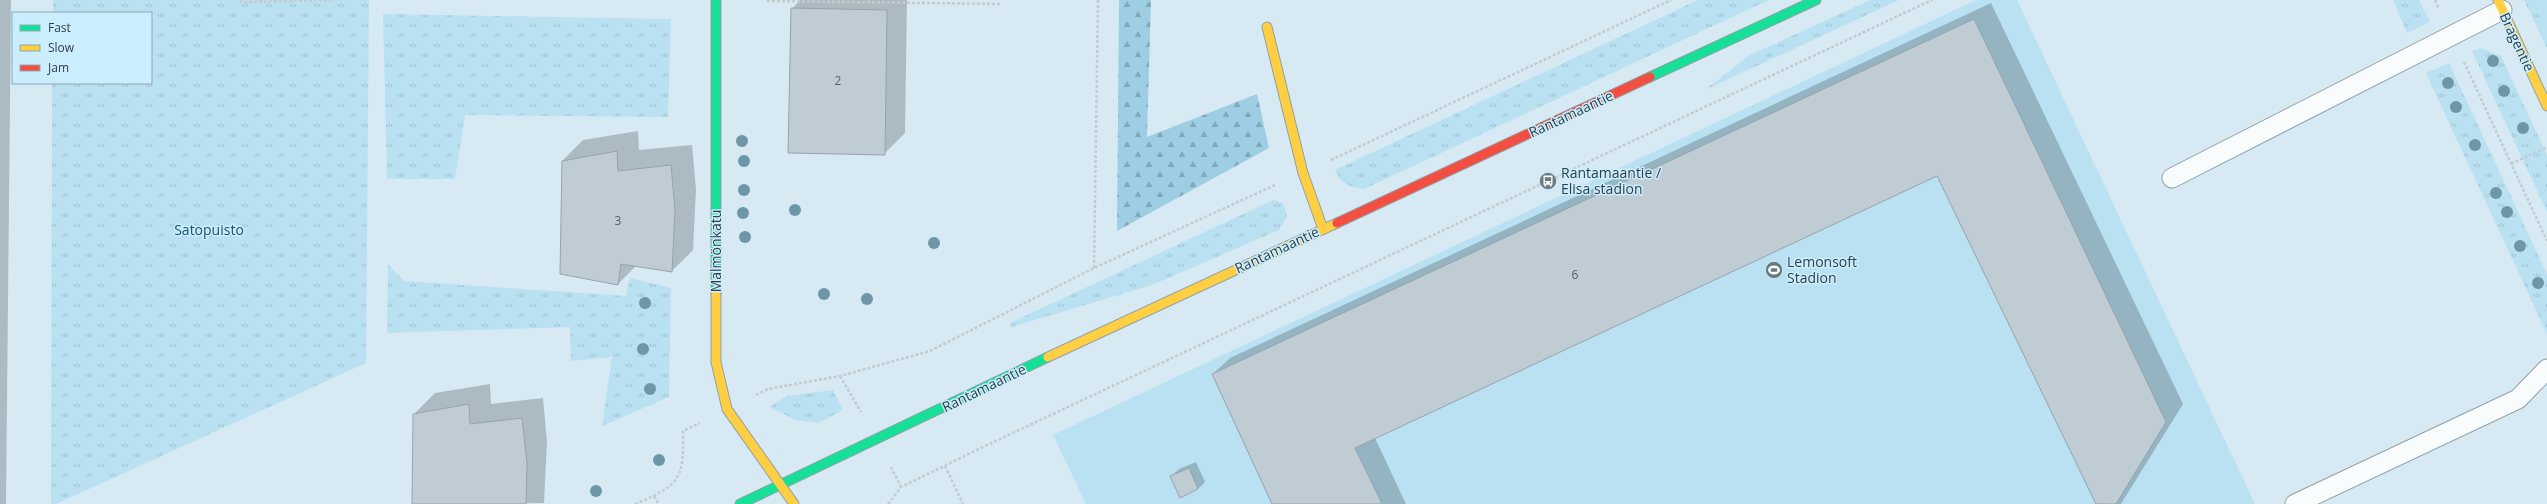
<svg xmlns="http://www.w3.org/2000/svg" width="2547" height="504" font-family="'Open Sans',sans-serif">
<defs>
<pattern id="grass-tufts" width="24" height="20" patternUnits="userSpaceOnUse"><rect width="24" height="20" fill="#b9e1f2"/><path d="M3 7l-1-3M5 7V3M7 7l1-3M15 17l-1-3M17 17v-4M19 17l1-3" fill="none" stroke="#9fc2d1"/></pattern>
<pattern id="forest-firs" width="22" height="20" patternUnits="userSpaceOnUse"><rect width="22" height="20" fill="#9ecee4"/><path d="M5 1l3.5 6h-7zM16 11l3.5 6h-7z" fill="#81a9ba"/></pattern>
</defs>
<rect width="100%" height="100%" fill="#d7eaf3"/>
<g fill="url(#grass-tufts)">
<polygon points="53,0 369,0 366,363 56,504 51,504 52,83 151,83 151,13 53,13"/>
<path d="M1698,0H1769L1364,189C1349,187 1341,184 1335,170Z"/>
<polygon points="1870,0 1899,0 1705,90 1750,55"/>
<polygon points="2393,0 2419,0 2430,22 2407,33"/>
<polygon points="2524,0 2547,0 2547,48"/>
<polygon points="383,14 671,19 668,117 465,115 455,179 387,179"/>
<polygon points="2481,48 2501,56 2547,155 2547,212 2472,51"/>
<polygon points="2449,63 2547,274 2547,334 2426,73"/>
<polygon points="1273,200 1283,203 1287,216 1279,230 1152,285 1011,327 1010,323"/>
<polygon points="388,264 404,281 626,296 630,278 671,288 669,397 602,426 612,357 571,361 570,327 387,333"/>
<polygon points="833,390 843,410 818,423 795,420 770,407 787,396"/>
</g>
<polygon fill="url(#forest-firs)" points="1119,0 1151,0 1147,137 1257,94 1269,148 1117,231"/>
<g fill="#b9e1f2">
<polygon points="1976,0 2017,0 2255,504 1086,504 1053,435"/>
<polygon points="2533,0 2547,0 2547,32"/>
</g>
<g fill="#0003">
<polygon points="0,0 11,0 6,504 0,504"/>
<polygon points="800,0 907,0 905,133 884,154 792,9"/>
<polygon points="1991,3 2183,404 2121,504 2097,504 1937,174 1375,438 1406,504 1273,504 1213,374 1230,358"/>
<polygon points="638,131 639,150 692,145 696,189 693,250 672,271 636,266 618,284 562,161 583,140"/>
<polygon points="490,384 491,404 543,398 547,442 544,503 413,504 414,414 435,393"/>
<polygon points="1196,462 1205,482 1198,489 1172,476 1179,469"/>
</g>
<g fill="#bfccd4" stroke="#97a3ac">
<polygon points="791,8 887,10 885,155 788,153"/>
<polygon points="1974,19 2166,422 2116,504 2096,504 1937,176 1355,448 1382,504 1272,504 1212,374"/>
<polygon points="617,151 618,171 671,165 675,210 672,272 621,264 618,285 560,274 562,161"/>
<polygon points="469,404 470,424 522,418 527,463 526,504 412,504 413,414"/>
<polygon points="1189,468 1198,489 1180,498 1170,476"/>
</g>
<g fill="none" stroke-linecap="round" stroke-linejoin="round">
<defs>
<g id="lane">
<polyline points="2172,178 2502,10"/>
<polyline points="2295,504 2518,399 2547,369"/>
</g>
<g id="fast">
<polyline points="716,0 716,294"/>
<polyline points="1650,77 1816,0"/>
<polyline points="740,504 1048,357"/>
</g>
<g id="slow">
<polyline points="2498,0 2547,106"/>
<polyline points="1267,27 1303,173 1323,229"/>
<polyline points="716,294 716,362 727,409 794,504"/>
<polyline points="1048,357 1337,223"/>
</g>
<polyline id="jam" points="1337,223 1650,77"/>
</defs>
<use href="#lane" stroke="#92a1a8" stroke-width="21"/>
<use href="#fast" stroke="#92a1a8" stroke-width="11"/>
<use href="#slow" stroke="#92a1a8" stroke-width="11"/>
<use href="#jam" stroke="#92a1a8" stroke-width="11"/>
<g stroke="#c4cbce" stroke-width="2.5" stroke-dasharray="3 2" stroke-linecap="butt">
<polyline points="241,0 241,2 334,0"/>
<polyline points="2435,0 2439,9"/>
<polyline points="767,1 1002,4"/>
<polyline points="2464,62 2547,241"/>
<polyline points="1331,160 1671,0"/>
<polyline points="2511,164 2547,147"/>
<polyline points="1094,268 1098,0"/>
<polyline points="840,376 861,412"/>
<polyline points="756,395 768,389 840,376 930,351 1094,268 1275,185"/>
<polyline points="945,466 963,504"/>
<polyline points="891,467 901,487"/>
<polyline points="654,496 659,504"/>
<path d="M635,504C680,485 684,480 683,431L700,423"/>
<polyline points="888,504 901,487 983,447 1932,0"/>
</g>
<use href="#lane" stroke="#f9fcfd" stroke-width="19"/>
<use href="#fast" stroke="#16e098" stroke-width="9"/>
<use href="#slow" stroke="#ffcf43" stroke-width="9"/>
<use href="#jam" stroke="#f24e42" stroke-width="9"/>
</g>
<g fill="#6d97a7">
<circle cx="2493" cy="61" r="6"/>
<circle cx="2448" cy="83" r="6"/>
<circle cx="2504" cy="91" r="6"/>
<circle cx="2456" cy="107" r="6"/>
<circle cx="2523" cy="128" r="6"/>
<circle cx="742" cy="141" r="6"/>
<circle cx="2475" cy="145" r="6"/>
<circle cx="744" cy="161" r="6"/>
<circle cx="744" cy="190" r="6"/>
<circle cx="2496" cy="193" r="6"/>
<circle cx="795" cy="210" r="6"/>
<circle cx="2507" cy="212" r="6"/>
<circle cx="743" cy="213" r="6"/>
<circle cx="745" cy="237" r="6"/>
<circle cx="934" cy="243" r="6"/>
<circle cx="2520" cy="246" r="6"/>
<circle cx="2538" cy="283" r="6"/>
<circle cx="824" cy="294" r="6"/>
<circle cx="867" cy="299" r="6"/>
<circle cx="645" cy="303" r="6"/>
<circle cx="643" cy="349" r="6"/>
<circle cx="650" cy="389" r="6"/>
<circle cx="659" cy="460" r="6"/>
<circle cx="596" cy="491" r="6"/>
</g>
<defs>
<symbol id="bus-disc" viewBox="-11 -11 22 22"><circle r="9.5" fill="#6a7a81" stroke="#cbeeff"/><path d="M-5-6H5V4H4V6H2V4H-2V6H-4V4H-5ZM-3.5-4V0h7V-4ZM-3.5 1.2v1.5H-2V1.2ZM2 1.2v1.5H3.5V1.2Z" fill="#fff"/></symbol>
<symbol id="stadium-disc" viewBox="-11 -11 22 22"><circle r="9.5" fill="#6a7a81" stroke="#cbeeff"/><path d="M0-5a6.5 5 0 1 0 0 10a6.5 5 0 1 0 0-10ZM-3.5-1.8h7v3.6h-7Z" fill="#fff"/></symbol>
</defs>
<g fill-rule="evenodd">
<use href="#bus-disc" x="1538" y="171" width="20" height="20"/>
<use href="#stadium-disc" x="1764" y="260" width="20" height="20"/>
</g>
<g text-anchor="middle" stroke-width="3" stroke-linejoin="round" paint-order="stroke">
<g font-size="12" fill="#546268">
<text x="838" y="85">2</text>
<text x="618" y="225">3</text>
<text x="1575" y="279">6</text>
</g>
<g font-size="14" fill="#303e44" stroke="#cbeeff">
<text transform="translate(2517 42) rotate(65)" y="5">Bragentie</text>
<text transform="translate(1571 114) rotate(-25)" y="5">Rantamaantie</text>
<text transform="translate(1277 250) rotate(-25)" y="5">Rantamaantie</text>
<text transform="translate(716 251) rotate(-90)" y="5">Malmönkatu</text>
<text transform="translate(984 388) rotate(-26)" y="5">Rantamaantie</text>
</g>
<g font-size="14" fill="#303e44" stroke="#cbeeff" text-anchor="start">
<text x="1561" y="178">Rantamaantie /<tspan x="1561" dy="16">Elisa stadion</tspan></text>
<text x="1787" y="267">Lemonsoft<tspan x="1787" dy="16">Stadion</tspan></text>
</g>
<g font-size="14" fill="#175369" stroke="#cbeeff">
<text x="209" y="235">Satopuisto</text>
</g>
</g>
<rect x="12" y="12" width="140" height="72" fill="#cbeeff" stroke="#8da8b4"/>
<rect x="20" y="25" width="20" height="6" fill="#16e098" stroke="#8da8b4"/>
<text x="48" y="32" font-size="12" fill="#303e44">Fast</text>
<rect x="20" y="45" width="20" height="6" fill="#ffcf43" stroke="#8da8b4"/>
<text x="48" y="52" font-size="12" fill="#303e44">Slow</text>
<rect x="20" y="65" width="20" height="6" fill="#f24e42" stroke="#8da8b4"/>
<text x="48" y="72" font-size="12" fill="#303e44">Jam</text>
</svg>
